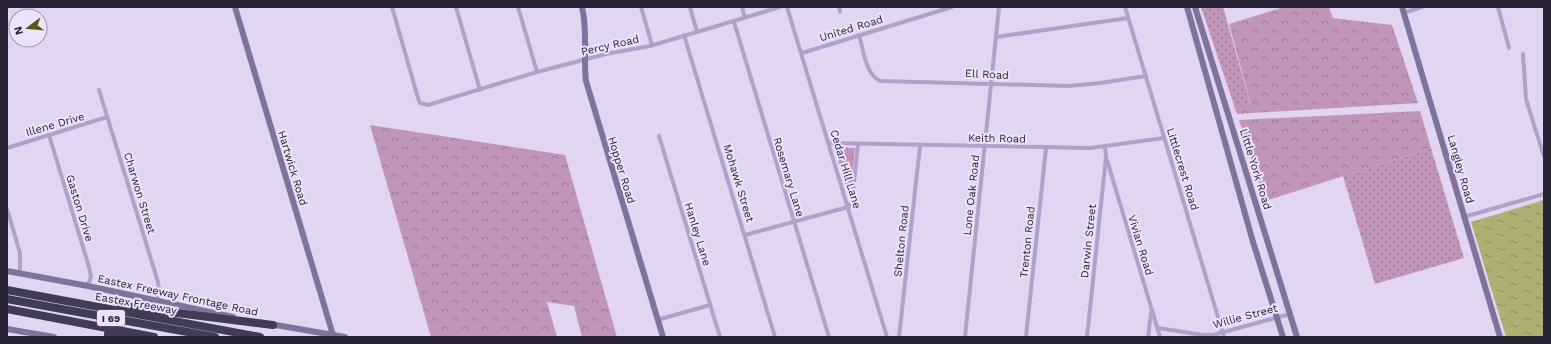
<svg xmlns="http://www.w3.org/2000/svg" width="1551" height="344" font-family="'Work Sans',sans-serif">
<defs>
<pattern id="grass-dots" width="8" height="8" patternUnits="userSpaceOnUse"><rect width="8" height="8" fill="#c195b6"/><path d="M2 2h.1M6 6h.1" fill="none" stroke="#9d7995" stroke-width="1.8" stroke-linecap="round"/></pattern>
<pattern id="forest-crowns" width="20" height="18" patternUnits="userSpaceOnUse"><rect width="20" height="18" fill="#c195b6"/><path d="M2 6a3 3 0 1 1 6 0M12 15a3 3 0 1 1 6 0" fill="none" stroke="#9d7995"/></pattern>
<pattern id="water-ripples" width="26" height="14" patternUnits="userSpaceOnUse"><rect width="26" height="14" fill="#b0ae73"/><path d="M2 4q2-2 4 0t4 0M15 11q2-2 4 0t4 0" fill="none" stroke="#8f8d5f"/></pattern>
</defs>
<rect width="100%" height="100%" fill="#e2d5f2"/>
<g fill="url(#grass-dots)">
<polygon points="1201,7 1223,7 1251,106 1235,108"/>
<polygon points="1431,148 1464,258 1375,284 1343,176"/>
</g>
<g fill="url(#forest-crowns)">
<polygon points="1284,7 1329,7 1333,18 1392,25 1418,103 1237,114 1235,108 1251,105 1229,24"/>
<polygon points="1420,111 1431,148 1265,201 1239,120"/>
<polygon points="370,125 565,155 617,337 582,337 574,306 547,302 557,337 431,337"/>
<polygon points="834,147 855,148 850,200"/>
</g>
<polygon fill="url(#water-ripples)" points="1544,200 1544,337 1506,337 1471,222"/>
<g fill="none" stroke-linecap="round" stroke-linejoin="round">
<g stroke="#b1a1ca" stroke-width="4">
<polyline points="392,7 418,98 420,103 428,105 537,72 606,54 650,46 780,7"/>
<polyline points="456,7 480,90"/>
<polyline points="518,7 537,72"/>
<polyline points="641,7 652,45"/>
<polyline points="690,7 697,32"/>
<polyline points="742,7 745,18"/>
<polyline points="787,7 887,337"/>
<polyline points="839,7 840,12"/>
<polyline points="1125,7 1224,337"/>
<polyline points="1498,7 1509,48"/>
<polyline points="1403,13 1422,7"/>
<polyline points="734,22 829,337"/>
<polyline points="684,35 775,337"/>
<path d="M859,35C863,48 866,77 881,81L1069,86L1100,83L1146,76"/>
<polyline points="996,37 1128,18"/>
<polyline points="802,53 952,7"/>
<polyline points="1523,54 1526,99 1544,157"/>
<polyline points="99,90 158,282 159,290 157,301"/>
<polyline points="49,135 89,267 91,276 88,286"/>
<polyline points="659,136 720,337"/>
<polyline points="829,143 1090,148 1164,138"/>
<polyline points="7,148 107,117"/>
<polyline points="1107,160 1160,337"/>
<polyline points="848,207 852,201 858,144"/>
<polyline points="7,209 20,253 20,273"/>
<polyline points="1464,217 1544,194"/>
<polyline points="745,235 848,207"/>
<polyline points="657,320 710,305"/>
<polyline points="1158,328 1203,335 1213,335 1290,314"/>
<polyline points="899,337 920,146"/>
<polyline points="965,337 999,7"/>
<polyline points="1026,337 1046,148"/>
<polyline points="1087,337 1106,157 1105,147"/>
<polyline points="1148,337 1151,312"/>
</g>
<g stroke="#7f739e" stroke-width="6">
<polyline points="235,7 333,335"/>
<path d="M582,7C588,31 583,56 586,81L663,337"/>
<polyline points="1187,7 1253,242 1283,337"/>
<polyline points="1195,7 1297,337"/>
<polyline points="1402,7 1500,337"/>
<polyline points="7,271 88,286 233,317"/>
<polyline points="270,324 345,337"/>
<polyline points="7,329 54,337"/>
</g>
<g stroke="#413b56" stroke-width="8">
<polyline points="7,290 260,337"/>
<polyline points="7,299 215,337"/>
<polyline points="121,306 273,325"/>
<polyline points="7,309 154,337"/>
<polyline points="108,334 123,337"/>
</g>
</g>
<g text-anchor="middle" stroke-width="4" stroke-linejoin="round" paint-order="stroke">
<rect fill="#ede2fa" stroke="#635d6f" stroke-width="1" x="97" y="310" width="28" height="16" rx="3"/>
<g font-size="10" font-weight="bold" fill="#282434">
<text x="111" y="322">I 69</text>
</g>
<g font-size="11" fill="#282434" stroke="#ede2fa">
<text transform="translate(851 28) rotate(-17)" y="4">United Road</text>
<text transform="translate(610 45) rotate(-13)" y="4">Percy Road</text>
<text transform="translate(987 74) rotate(3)" y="4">Ell Road</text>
<text transform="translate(55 124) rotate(-16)" y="4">Illene Drive</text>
<text transform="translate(997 138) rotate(1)" y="4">Keith Road</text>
<text transform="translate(293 168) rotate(73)" y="4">Hartwick Road</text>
<text transform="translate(846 169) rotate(73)" y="4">Cedar Hill Lane</text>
<text transform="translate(1183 169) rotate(73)" y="4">Littlecrest Road</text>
<text transform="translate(1256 169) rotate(73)" y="4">Little York Road</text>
<text transform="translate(1461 169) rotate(74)" y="4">Langley Road</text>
<text transform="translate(622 170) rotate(73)" y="4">Hopper Road</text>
<text transform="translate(789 177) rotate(73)" y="4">Rosemary Lane</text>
<text transform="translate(739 183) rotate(73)" y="4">Mohawk Street</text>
<text transform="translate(140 193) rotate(73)" y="4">Charwon Street</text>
<text transform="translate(971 195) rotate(-84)" y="4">Lone Oak Road</text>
<text transform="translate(80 208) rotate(73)" y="4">Gaston Drive</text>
<text transform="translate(698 234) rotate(73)" y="4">Hanley Lane</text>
<text transform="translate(901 241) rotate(-84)" y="4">Shelton Road</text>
<text transform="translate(1088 241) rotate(-84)" y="4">Darwin Street</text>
<text transform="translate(1027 242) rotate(-84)" y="4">Trenton Road</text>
<text transform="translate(1141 245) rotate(73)" y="4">Vivian Road</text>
<text transform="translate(178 295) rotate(12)" y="4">Eastex Freeway Frontage Road</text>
<text transform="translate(136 303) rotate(10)" y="4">Eastex Freeway</text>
<text transform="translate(1245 316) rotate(-15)" y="4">Willie Street</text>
</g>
</g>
<rect width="1551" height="344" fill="none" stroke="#282434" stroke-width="16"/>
<g transform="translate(28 28) rotate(254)"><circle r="19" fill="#ede2fa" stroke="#9e96ab"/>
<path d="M0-3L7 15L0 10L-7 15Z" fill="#585718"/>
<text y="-6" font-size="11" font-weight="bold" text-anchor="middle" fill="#282434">N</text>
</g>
</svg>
